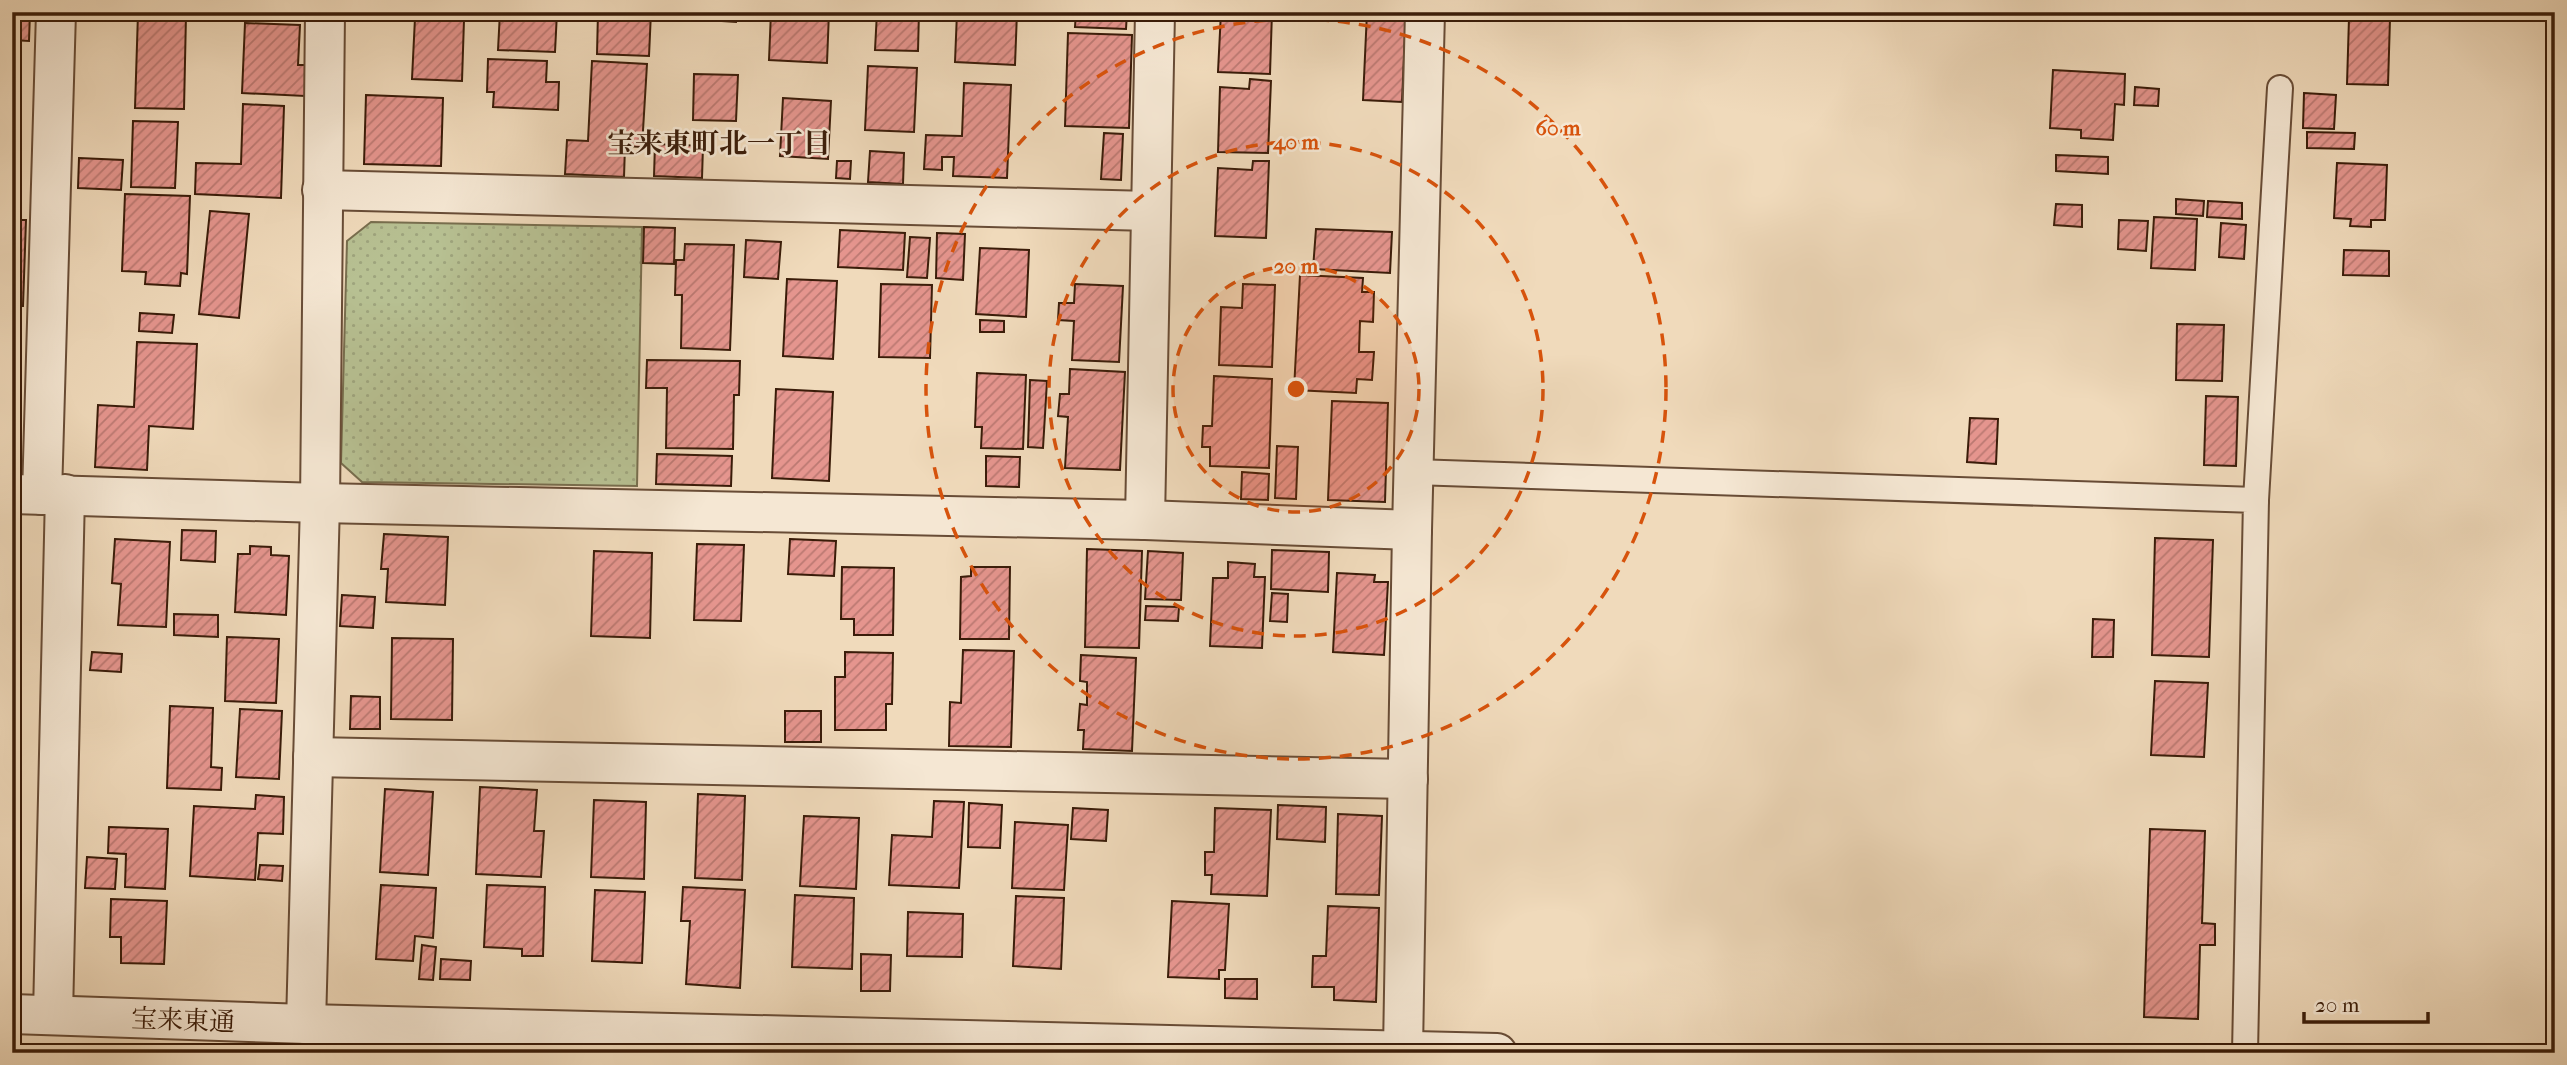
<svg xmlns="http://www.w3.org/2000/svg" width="2567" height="1065" font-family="'IM FELL French Canon','Noto Serif JP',serif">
<defs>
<pattern id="park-dots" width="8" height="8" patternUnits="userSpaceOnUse" patternTransform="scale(1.75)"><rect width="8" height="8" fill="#b7c092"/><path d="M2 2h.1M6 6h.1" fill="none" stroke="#9ea47d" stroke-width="1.8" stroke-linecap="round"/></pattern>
<pattern id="building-hatch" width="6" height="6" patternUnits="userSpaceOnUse" patternTransform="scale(1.75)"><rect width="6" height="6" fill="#e5958e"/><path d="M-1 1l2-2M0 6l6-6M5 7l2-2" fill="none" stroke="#bb7972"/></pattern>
</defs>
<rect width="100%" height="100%" fill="#f0dabb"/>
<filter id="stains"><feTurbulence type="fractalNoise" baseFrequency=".00286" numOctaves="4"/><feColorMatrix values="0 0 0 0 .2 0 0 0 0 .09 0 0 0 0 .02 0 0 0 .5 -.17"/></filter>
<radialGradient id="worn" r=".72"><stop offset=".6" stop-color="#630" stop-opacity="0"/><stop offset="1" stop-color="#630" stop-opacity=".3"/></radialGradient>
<polygon fill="url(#park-dots)" stroke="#786e4e" stroke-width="2" points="371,222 642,227 637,486 362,482 341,463 347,241"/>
<g fill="url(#building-hatch)" stroke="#3a1c09" stroke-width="2">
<polygon points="12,12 30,12 29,41 12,40"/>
<polygon points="240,12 288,12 288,15 240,14"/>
<polygon points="500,12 557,12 555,52 498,50"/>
<polygon points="598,12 651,12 649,56 597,54"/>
<polygon points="684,12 737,12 736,22 691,19"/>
<polygon points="771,12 829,12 827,63 769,60"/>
<polygon points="877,12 919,12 918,51 875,50"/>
<polygon points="957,12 1017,12 1015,65 955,62"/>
<polygon points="1076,12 1127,12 1126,29 1075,27"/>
<polygon points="1221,12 1272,12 1270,74 1218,72"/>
<polygon points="1367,12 1406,12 1402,102 1363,100"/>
<polygon points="138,13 186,15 184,109 135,108"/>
<polygon points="415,18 464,20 462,81 412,79"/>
<polygon points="2349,18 2390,19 2388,85 2347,84"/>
<polygon points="245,23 300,25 298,65 306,65 305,96 242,93"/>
<polygon points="1068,33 1132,35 1129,128 1065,126"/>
<polygon points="488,59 547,61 546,82 559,82 558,110 493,107 494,92 487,92"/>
<polygon points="592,61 647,64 642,147 625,146 624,177 565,174 567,140 588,141"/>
<polygon points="868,66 917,68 914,132 865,130"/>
<polygon points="2053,70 2125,74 2124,105 2115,104 2113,140 2081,138 2081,130 2050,128"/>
<polygon points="694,74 738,75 736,121 693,120"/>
<polygon points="1250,79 1271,81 1268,153 1218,152 1220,87 1249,89"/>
<polygon points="964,83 1011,85 1007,178 953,176 954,157 942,157 942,170 924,169 926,135 962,136"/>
<polygon points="2135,87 2159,89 2158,106 2134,105"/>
<polygon points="2304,93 2336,95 2334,129 2303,128"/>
<polygon points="366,95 443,98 441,166 364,164"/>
<polygon points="783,98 831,101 828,159 780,156"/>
<polygon points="243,104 284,106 281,198 195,194 196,163 241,164"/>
<polygon points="133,121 178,122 175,188 131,187"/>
<polygon points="2307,132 2355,133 2354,149 2307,148"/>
<polygon points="1104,133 1123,134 1121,180 1101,179"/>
<polygon points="655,144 703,146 702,178 654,176"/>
<polygon points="870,151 904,153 903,184 868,182"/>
<polygon points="2056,155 2108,157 2108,174 2056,171"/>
<polygon points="79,158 123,160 121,190 78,188"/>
<polygon points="837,161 851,161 850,179 836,178"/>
<polygon points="1253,161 1269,161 1266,238 1215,236 1218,168 1252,170"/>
<polygon points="2337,163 2387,165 2385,220 2371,220 2371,227 2350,226 2351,219 2334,218"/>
<polygon points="125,194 190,196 187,274 181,273 180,286 145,284 146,272 122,271"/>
<polygon points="2176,199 2204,201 2203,216 2176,214"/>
<polygon points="2208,201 2242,203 2242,219 2207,217"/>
<polygon points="2056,204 2082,205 2082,227 2054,225"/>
<polygon points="210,211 249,214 239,318 199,314"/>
<polygon points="2154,217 2197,219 2195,270 2151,268"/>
<polygon points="12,220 26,220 23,306 12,306"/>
<polygon points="2119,220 2148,221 2146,251 2118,249"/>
<polygon points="2221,223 2246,225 2244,259 2219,257"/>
<polygon points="644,227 675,228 674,264 643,263"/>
<polygon points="1316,229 1392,232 1390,273 1313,269"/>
<polygon points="840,230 905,233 903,270 838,267"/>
<polygon points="937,233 965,234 963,280 936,278"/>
<polygon points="910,237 930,238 927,278 907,277"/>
<polygon points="746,240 781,242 778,279 744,277"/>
<polygon points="685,244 734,245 730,350 681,348 682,295 675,295 676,260 684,260"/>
<polygon points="980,248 1029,250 1026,317 976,314"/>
<polygon points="2344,250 2389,251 2389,276 2343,275"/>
<polygon points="1300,275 1363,278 1362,292 1374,292 1373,322 1360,321 1359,352 1374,352 1372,380 1357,379 1356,393 1294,390"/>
<polygon points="787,279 837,281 833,359 783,356"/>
<polygon points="881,284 932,285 930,358 879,357"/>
<polygon points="1075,284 1123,286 1119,362 1072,360 1074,321 1058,320 1059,303 1074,303"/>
<polygon points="1243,284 1275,285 1272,367 1219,365 1221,307 1242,308"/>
<polygon points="12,310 15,310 14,350 12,350"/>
<polygon points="140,313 174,315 172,333 139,331"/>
<polygon points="980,320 1004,321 1004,332 980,332"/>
<polygon points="2177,324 2224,325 2222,381 2176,380"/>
<polygon points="137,342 197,344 193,429 149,426 147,470 95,467 98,405 134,407"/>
<polygon points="647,360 740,361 739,395 734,395 733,449 666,448 667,388 646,388"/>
<polygon points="1070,369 1125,372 1120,470 1065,468 1068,417 1058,416 1060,394 1069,394"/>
<polygon points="977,373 1026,375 1023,449 981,448 982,427 975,427"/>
<polygon points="1214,376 1272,379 1269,468 1210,466 1210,447 1202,447 1203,426 1212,426"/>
<polygon points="1030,380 1047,381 1043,448 1028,447"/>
<polygon points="776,389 833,392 829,481 772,478"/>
<polygon points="12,392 21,392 20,454 12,454 12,463"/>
<polygon points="2206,396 2238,397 2236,466 2204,465"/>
<polygon points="1332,401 1388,403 1385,502 1328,500"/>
<polygon points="1970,418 1998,419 1996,464 1967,462"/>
<polygon points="1277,446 1298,447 1296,499 1275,498"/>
<polygon points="657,454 732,456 731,486 656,484"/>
<polygon points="986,456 1020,457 1019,487 986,486"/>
<polygon points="1242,472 1269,474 1268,500 1241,499"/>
<polygon points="182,530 216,531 215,562 181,560"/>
<polygon points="384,534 448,537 445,605 386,602 388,569 381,569"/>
<polygon points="2155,538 2213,540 2209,657 2152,655"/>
<polygon points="115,539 170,542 166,627 118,625 121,584 112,583"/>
<polygon points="790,539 836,541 834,576 788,574"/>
<polygon points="697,544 744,545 741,621 694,620"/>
<polygon points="250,546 271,547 271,555 289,556 286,615 235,612 238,554 250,554"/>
<polygon points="1087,549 1142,551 1139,648 1085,647"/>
<polygon points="1272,550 1329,552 1328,592 1271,589"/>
<polygon points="594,551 652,553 650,638 591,636"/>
<polygon points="1148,551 1183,553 1181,600 1145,599"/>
<polygon points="1228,562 1255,564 1254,577 1265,577 1262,648 1210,646 1213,578 1228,578"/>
<polygon points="842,567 894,568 893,635 854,635 854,619 841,619"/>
<polygon points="971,567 1010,567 1009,639 960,639 961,577 971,576"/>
<polygon points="1337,573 1375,575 1374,582 1388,582 1384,655 1333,652"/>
<polygon points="1272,593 1288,594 1287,622 1270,621"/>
<polygon points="342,595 375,597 373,628 340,626"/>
<polygon points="12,598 20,598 19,706 12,706"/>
<polygon points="1146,606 1179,607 1178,621 1145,620"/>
<polygon points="174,614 218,615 218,637 174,635"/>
<polygon points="2093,619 2114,620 2113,657 2092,657"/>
<polygon points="227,637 279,639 276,703 225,701"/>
<polygon points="392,638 453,639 452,720 391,719"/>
<polygon points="963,650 1014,651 1011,747 949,746 950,702 961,703"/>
<polygon points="92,652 122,654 121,672 90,670"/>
<polygon points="845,652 893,653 892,704 886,704 886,730 835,730 835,677 845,677"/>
<polygon points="1081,655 1136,658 1132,751 1083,749 1084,730 1078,730 1080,704 1087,705 1087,682 1080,681"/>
<polygon points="2155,681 2208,683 2204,757 2151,755"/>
<polygon points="351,696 380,697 380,729 350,729"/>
<polygon points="170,706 213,708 211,767 222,768 221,790 167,788"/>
<polygon points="240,709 282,711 279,779 236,777"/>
<rect x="785" y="711" width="36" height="31"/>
<polygon points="480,787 537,790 534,831 544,831 541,877 476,874"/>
<polygon points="385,789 433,792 428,875 380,872"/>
<polygon points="698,794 745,796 742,880 695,878"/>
<polygon points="256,795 284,797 283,834 258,833 255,880 190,876 194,806 255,809"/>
<polygon points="594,800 646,802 644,879 591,877"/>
<polygon points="934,801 964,802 959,888 889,885 892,835 932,837"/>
<polygon points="969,803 1002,805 1000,848 968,847"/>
<polygon points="1278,805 1326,807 1325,842 1277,839"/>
<polygon points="1073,808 1108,810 1106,841 1071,839"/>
<polygon points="1215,808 1271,810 1267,896 1211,894 1212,875 1205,875 1205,852 1214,852"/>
<polygon points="1338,814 1382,816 1379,895 1336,894"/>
<polygon points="804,816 859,818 856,889 800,886"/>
<polygon points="1015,822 1068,825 1064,890 1012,888"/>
<polygon points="109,827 168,829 165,889 125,887 126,854 108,853"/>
<polygon points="2150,829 2205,831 2202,923 2215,924 2215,945 2200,945 2198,1019 2144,1017"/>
<polygon points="87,857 117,859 115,889 85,888"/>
<polygon points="260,865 283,866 282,881 258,879"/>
<polygon points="381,885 436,888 433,938 415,936 413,961 376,959"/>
<polygon points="487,885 545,887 543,956 522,956 522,949 484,947"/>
<polygon points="683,887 745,890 740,988 686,984 690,921 681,921"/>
<polygon points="595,890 645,892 642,963 592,961"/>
<polygon points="795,895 854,898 852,969 792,967"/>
<polygon points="1016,896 1064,898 1061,969 1013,966"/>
<polygon points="111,899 167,901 164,964 121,963 121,937 110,937"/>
<polygon points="1172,901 1229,904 1225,970 1219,970 1219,979 1168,977"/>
<polygon points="1328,906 1379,908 1376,1002 1334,1000 1334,987 1312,987 1313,956 1326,956"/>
<polygon points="908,912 963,914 962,957 907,956"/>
<polygon points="422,945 436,947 433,980 419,979"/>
<polygon points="861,954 891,955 890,991 861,991"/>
<polygon points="441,959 471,961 470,980 440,979"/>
<polygon points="1225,979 1257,979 1257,999 1225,998"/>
</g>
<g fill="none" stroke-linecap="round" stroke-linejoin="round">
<defs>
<g id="service">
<polyline points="1414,472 2256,500 2245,1053"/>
<polyline points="2256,500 2280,88"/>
</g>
<g id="minor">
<polyline points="322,190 1150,211"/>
<polyline points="12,494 320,503 1145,520 1412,530"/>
<polyline points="42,495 56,12"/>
<polyline points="1145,520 1155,12"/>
<polyline points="313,757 1408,779"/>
<polyline points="53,1015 65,494"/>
<polyline points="306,1024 320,503 325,12"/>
<polyline points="1403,1050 1412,530 1425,12"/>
</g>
<polyline id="tertiary" points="12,1014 306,1024 1497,1053"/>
</defs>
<use href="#service" stroke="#684c36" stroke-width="28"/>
<use href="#minor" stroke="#684c36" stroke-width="42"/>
<use href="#tertiary" stroke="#684c36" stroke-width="42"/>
<use href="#service" stroke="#f5e7d3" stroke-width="24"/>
<use href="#minor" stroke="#f5e7d3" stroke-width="38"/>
<use href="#tertiary" stroke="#f5e7d3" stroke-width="38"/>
</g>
<circle cx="1296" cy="389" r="123" fill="#d7530c" fill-opacity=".12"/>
<g fill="none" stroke="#d7530c" stroke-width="3.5" stroke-dasharray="12 9">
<circle cx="1296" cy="389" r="123"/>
<circle cx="1296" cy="389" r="247"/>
<circle cx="1296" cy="389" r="370"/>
</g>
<g text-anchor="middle" stroke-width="5" stroke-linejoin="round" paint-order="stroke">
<g font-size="26" fill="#3a1c09" stroke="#f5e7d3">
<text transform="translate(183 1020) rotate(2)" y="9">宝来東通</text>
</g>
<g font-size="28" font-weight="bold" fill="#3a1c09" stroke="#f5e7d3">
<text x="719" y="153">宝来東町北一丁目</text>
</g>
</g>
<circle cx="1296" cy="389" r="10" fill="#d7530c" stroke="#f5e7d3" stroke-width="3.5"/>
<g font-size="21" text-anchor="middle" font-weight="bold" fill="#d7530c" stroke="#f5e7d3" stroke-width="5" stroke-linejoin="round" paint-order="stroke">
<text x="1558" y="135">60 m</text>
<text x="1296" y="149">40 m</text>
<text x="1296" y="273">20 m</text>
</g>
<rect width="2567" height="1065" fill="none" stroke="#f0dabb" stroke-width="42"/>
<rect x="14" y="14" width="2539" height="1037" fill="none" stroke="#3a1c09" stroke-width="3.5"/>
<rect x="21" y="21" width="2525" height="1023" fill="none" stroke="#3a1c09" stroke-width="2"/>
<path d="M2304 1012v10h124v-10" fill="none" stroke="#3a1c09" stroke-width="3.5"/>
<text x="2315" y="1012" font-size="21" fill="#3a1c09" stroke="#f5e7d3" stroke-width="5" paint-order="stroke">20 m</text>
<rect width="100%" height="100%" filter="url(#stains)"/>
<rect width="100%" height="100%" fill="url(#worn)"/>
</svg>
